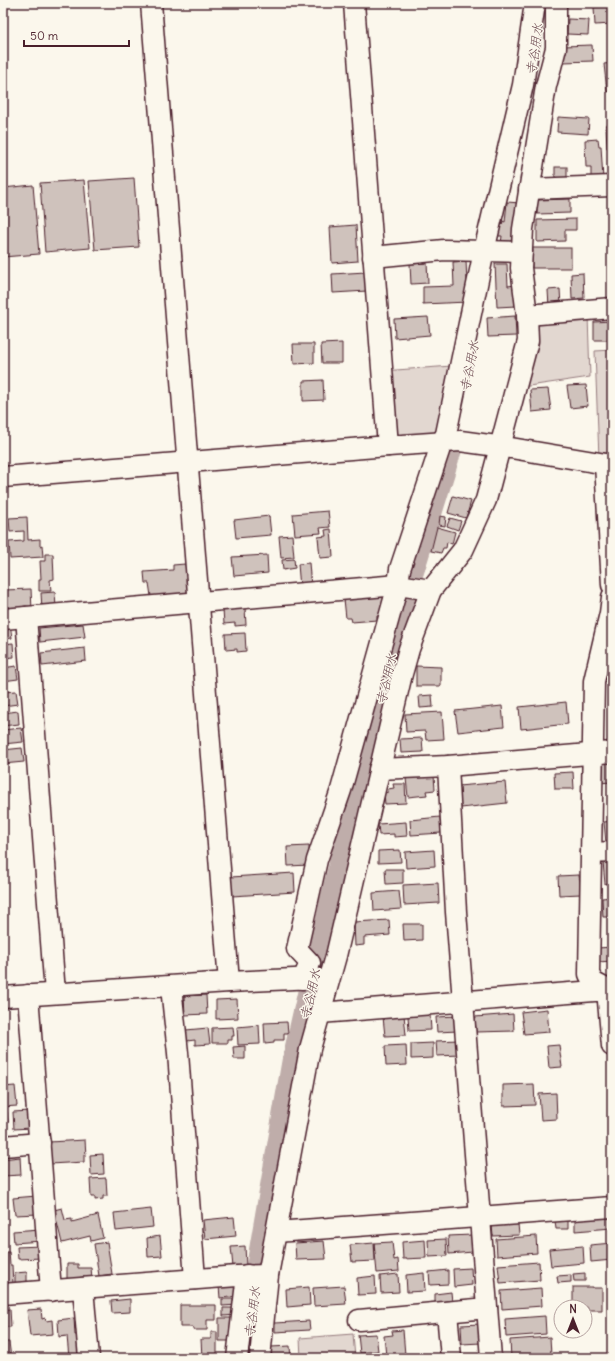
<svg xmlns="http://www.w3.org/2000/svg" width="615" height="1361" font-family="Delius,'Klee One',sans-serif">
<rect width="100%" height="100%" fill="#fbf7ec"/>
<filter id="ink" filterUnits="userSpaceOnUse"><feTurbulence type="fractalNoise" baseFrequency=".025" numOctaves="2"/><feDisplacementMap in="SourceGraphic" scale="8" xChannelSelector="R" yChannelSelector="G"/><feConvolveMatrix kernelMatrix="1 2 1 2 8 2 1 2 1" color-interpolation-filters="sRGB"/></filter>
<g filter="url(#ink)">
<g fill="#e2d7d0" stroke="#967b7e">
<polygon points="588,316 590,377 522,387 536,318"/>
<polygon points="612,350 612,461 599,459 595,351"/>
<polygon points="452,366 436,433 388,441 382,371"/>
<polygon points="353,1334 355,1358 301,1358 300,1338"/>
</g>
<g fill="none" stroke-linecap="round" stroke-linejoin="round">
<polyline stroke="#bfadaa" stroke-width="25" points="253,1299 294,1062 319,953 356,806 410,576 452,441"/>
</g>
<g fill="#cfc2bc" stroke="#4a1f2b">
<polygon points="612,6 612,24 595,25 594,7"/>
<polygon points="568,19 589,20 588,35 567,34"/>
<polygon points="592,45 593,61 563,62 563,46"/>
<polygon points="612,63 612,91 607,92 604,64"/>
<polygon points="558,117 589,119 588,134 557,132"/>
<polygon points="606,125 612,125 612,147 607,148"/>
<polygon points="598,139 599,146 601,146 603,180 591,180 591,167 586,167 585,140"/>
<rect x="555" y="167" width="12" height="16"/>
<polygon points="134,178 139,247 95,250 89,181"/>
<polygon points="84,180 90,248 45,252 40,183"/>
<polygon points="33,185 39,254 3,257 3,188"/>
<polygon points="570,199 570,213 537,214 537,200"/>
<polygon points="507,202 520,203 516,244 501,243 502,236 498,236 499,225 502,225 503,221 505,222"/>
<polygon points="576,219 576,230 565,230 565,241 537,242 537,220"/>
<polygon points="356,225 358,261 332,263 330,227"/>
<rect x="532" y="248" width="39" height="20"/>
<polygon points="466,261 468,302 423,304 423,287 454,286 453,262"/>
<polygon points="427,263 428,283 411,284 410,264"/>
<polygon points="495,264 507,264 508,286 515,285 516,306 497,307"/>
<polygon points="366,272 367,291 333,293 332,274"/>
<polygon points="583,273 584,298 572,299 571,274"/>
<polygon points="560,289 561,306 549,307 548,290"/>
<polygon points="515,316 516,336 488,337 487,318"/>
<polygon points="428,317 430,335 395,338 394,319"/>
<polygon points="612,321 612,340 594,340 594,322"/>
<polygon points="342,343 342,363 322,363 321,344"/>
<polygon points="293,344 314,344 314,363 294,364"/>
<polygon points="323,380 324,400 303,401 303,381"/>
<polygon points="586,385 588,406 570,408 567,386"/>
<polygon points="548,389 551,410 532,412 530,390"/>
<polygon points="453,496 471,501 466,518 448,513"/>
<polygon points="328,511 330,527 320,528 321,533 295,535 293,514"/>
<polygon points="269,516 271,535 236,538 234,520"/>
<polygon points="440,516 446,517 445,526 439,525"/>
<polygon points="27,517 28,540 40,539 40,546 42,545 43,557 10,559 9,542 24,541 24,531 10,532 9,518"/>
<polygon points="450,518 461,521 458,530 447,526"/>
<polygon points="437,527 455,532 452,544 447,542 446,548 443,548 441,553 431,551"/>
<polygon points="331,529 333,557 320,558 318,537 326,536 325,530"/>
<polygon points="292,535 294,557 281,558 279,536"/>
<polygon points="45,554 53,554 54,579 50,580 51,591 39,591 39,579 41,579 40,561 45,561"/>
<polygon points="267,555 268,573 234,576 232,557"/>
<polygon points="294,559 295,568 283,570 282,560"/>
<polygon points="309,563 311,587 300,588 298,564"/>
<polygon points="185,564 189,596 170,598 169,595 151,596 149,583 145,583 144,572 173,570 173,565"/>
<polygon points="31,589 32,611 5,612 4,590"/>
<polygon points="55,592 56,608 42,609 41,593"/>
<polygon points="384,595 386,615 377,616 377,620 352,622 351,618 346,618 344,599"/>
<polygon points="245,608 246,625 235,626 235,623 224,624 223,609"/>
<polygon points="10,624 12,638 3,639 3,625"/>
<polygon points="83,624 85,637 40,642 39,628"/>
<polygon points="245,633 246,651 237,652 237,649 226,650 225,634"/>
<polygon points="13,643 14,657 3,658 3,644"/>
<polygon points="85,648 86,661 42,666 41,653"/>
<polygon points="16,666 18,679 3,681 3,668"/>
<polygon points="416,666 441,667 441,686 416,686"/>
<polygon points="16,691 18,704 3,706 3,692"/>
<polygon points="432,695 433,707 420,708 419,696"/>
<polygon points="566,702 568,724 521,729 519,707"/>
<polygon points="502,706 504,727 458,732 455,711"/>
<polygon points="18,711 19,724 3,726 3,713"/>
<polygon points="442,712 444,739 426,740 425,731 406,732 405,714"/>
<polygon points="21,728 23,742 3,744 3,730"/>
<polygon points="422,738 423,752 401,753 400,739"/>
<polygon points="22,748 24,762 3,764 3,750"/>
<polygon points="612,760 612,782 599,783 598,761"/>
<polygon points="573,772 574,789 555,789 554,773"/>
<polygon points="434,776 435,790 426,791 427,795 408,797 406,778"/>
<polygon points="505,782 507,803 461,808 458,786"/>
<polygon points="393,784 405,784 406,803 385,804 384,793 388,792 388,789 394,788"/>
<polygon points="440,817 441,833 411,835 410,820"/>
<polygon points="612,821 612,842 606,843 604,822"/>
<polygon points="406,822 407,836 394,837 394,834 379,835 378,824"/>
<polygon points="309,846 310,865 288,866 287,847"/>
<polygon points="400,850 401,862 378,863 378,851"/>
<polygon points="434,850 435,866 406,868 405,852"/>
<polygon points="612,861 612,883 605,884 603,862"/>
<polygon points="385,869 403,869 403,883 386,884"/>
<polygon points="294,873 295,892 232,896 231,877"/>
<polygon points="579,875 581,894 559,895 558,876"/>
<polygon points="438,883 439,903 404,905 403,885"/>
<polygon points="399,891 401,909 374,911 373,893"/>
<polygon points="612,897 612,917 603,917 602,898"/>
<polygon points="389,920 390,935 364,937 364,945 355,946 354,922"/>
<polygon points="403,924 422,924 422,940 404,941"/>
<polygon points="612,947 612,961 598,962 598,948"/>
<polygon points="206,995 207,1014 185,1015 184,996"/>
<polygon points="237,999 238,1018 216,1019 216,1000"/>
<polygon points="547,1009 549,1032 524,1034 521,1012"/>
<polygon points="513,1014 514,1031 476,1032 475,1017"/>
<polygon points="404,1015 406,1035 385,1036 383,1017"/>
<polygon points="430,1015 431,1030 409,1031 408,1016"/>
<polygon points="458,1016 458,1031 437,1032 436,1017"/>
<polygon points="287,1022 288,1033 284,1033 284,1040 274,1040 274,1043 265,1044 264,1023"/>
<polygon points="259,1025 260,1044 238,1045 237,1027"/>
<polygon points="233,1027 234,1036 232,1036 232,1040 228,1040 228,1043 212,1043 212,1028"/>
<polygon points="208,1028 210,1044 195,1045 195,1040 187,1041 186,1030"/>
<polygon points="458,1040 459,1055 437,1056 436,1041"/>
<polygon points="433,1043 433,1058 411,1059 411,1044"/>
<polygon points="406,1045 407,1065 386,1066 385,1046"/>
<polygon points="559,1045 562,1067 549,1068 547,1046"/>
<polygon points="245,1046 245,1059 234,1059 233,1047"/>
<polygon points="534,1084 535,1105 503,1106 503,1085"/>
<polygon points="15,1086 17,1106 3,1107 3,1087"/>
<polygon points="556,1093 557,1119 541,1120 539,1094"/>
<polygon points="29,1111 30,1128 14,1129 13,1112"/>
<polygon points="7,1112 8,1122 3,1123 3,1113"/>
<polygon points="85,1140 86,1156 84,1156 84,1162 50,1164 49,1142"/>
<polygon points="103,1154 104,1174 91,1175 90,1155"/>
<polygon points="20,1157 21,1175 3,1176 3,1159"/>
<polygon points="106,1178 107,1196 103,1196 103,1199 95,1200 95,1197 91,1197 90,1179"/>
<polygon points="36,1196 38,1214 15,1215 13,1198"/>
<polygon points="62,1208 65,1220 72,1219 72,1222 98,1215 103,1238 91,1241 90,1236 62,1243 54,1210"/>
<polygon points="151,1209 153,1227 116,1231 114,1213"/>
<polygon points="234,1217 236,1236 205,1239 203,1220"/>
<polygon points="611,1217 612,1228 575,1231 575,1220"/>
<polygon points="555,1221 568,1221 568,1229 556,1229"/>
<polygon points="518,1224 519,1235 493,1236 492,1226"/>
<polygon points="40,1229 41,1241 14,1243 13,1231"/>
<polygon points="472,1235 473,1252 449,1254 448,1236"/>
<polygon points="160,1236 162,1256 148,1257 147,1238"/>
<polygon points="536,1236 537,1253 497,1256 496,1239"/>
<polygon points="446,1239 447,1256 429,1257 428,1240"/>
<polygon points="425,1240 426,1258 403,1259 402,1242"/>
<polygon points="324,1241 326,1259 296,1260 295,1243"/>
<polygon points="107,1242 112,1274 99,1276 94,1244"/>
<polygon points="392,1242 394,1260 398,1259 399,1271 377,1273 374,1243"/>
<polygon points="374,1243 375,1261 352,1262 350,1245"/>
<polygon points="612,1243 612,1260 591,1262 590,1245"/>
<polygon points="41,1246 42,1258 18,1259 17,1247"/>
<polygon points="245,1246 246,1266 233,1267 231,1247"/>
<polygon points="583,1246 584,1263 551,1266 549,1249"/>
<polygon points="3,1252 9,1252 10,1265 12,1265 13,1284 3,1284"/>
<polygon points="539,1262 540,1280 500,1283 498,1265"/>
<polygon points="67,1264 78,1264 78,1268 91,1268 92,1278 67,1279"/>
<polygon points="471,1268 472,1285 454,1287 453,1269"/>
<polygon points="448,1270 448,1284 430,1285 429,1272"/>
<polygon points="27,1272 27,1283 15,1284 15,1273"/>
<polygon points="424,1273 425,1291 407,1292 406,1275"/>
<polygon points="585,1273 585,1281 574,1281 573,1274"/>
<polygon points="398,1274 399,1292 381,1293 380,1276"/>
<polygon points="571,1275 571,1282 558,1283 557,1276"/>
<polygon points="375,1276 376,1294 358,1295 357,1278"/>
<polygon points="238,1285 239,1296 220,1298 219,1286"/>
<polygon points="344,1286 346,1304 314,1306 313,1288"/>
<polygon points="309,1287 310,1305 287,1307 286,1289"/>
<polygon points="573,1287 593,1287 593,1288 602,1288 602,1310 588,1310 587,1307 573,1307"/>
<polygon points="541,1288 542,1306 502,1309 501,1291"/>
<polygon points="451,1292 452,1302 435,1303 435,1294"/>
<polygon points="130,1299 130,1312 112,1313 111,1301"/>
<polygon points="222,1299 238,1299 238,1305 222,1306"/>
<polygon points="180,1305 216,1305 216,1320 207,1320 207,1330 193,1330 193,1327 180,1327"/>
<polygon points="223,1308 237,1308 237,1315 223,1316"/>
<polygon points="10,1309 11,1327 3,1327 3,1310"/>
<polygon points="41,1309 42,1319 45,1318 46,1321 52,1320 53,1334 30,1336 27,1310"/>
<polygon points="545,1316 546,1334 506,1337 505,1319"/>
<polygon points="74,1318 75,1335 80,1334 82,1358 69,1358 67,1336 59,1337 58,1320"/>
<polygon points="219,1318 236,1318 233,1341 219,1341"/>
<polygon points="309,1321 310,1330 275,1332 275,1323"/>
<polygon points="480,1324 481,1343 462,1344 461,1325"/>
<polygon points="403,1330 405,1355 386,1356 384,1336 393,1335 392,1331"/>
<polygon points="211,1332 217,1332 217,1358 202,1358 201,1339 211,1339"/>
<polygon points="376,1334 378,1351 360,1353 358,1335"/>
<polygon points="550,1337 551,1355 511,1358 510,1340"/>
<polygon points="3,1342 9,1342 11,1358 3,1358"/>
<polygon points="290,1346 291,1358 272,1358 271,1347"/>
<polygon points="481,1354 481,1358 462,1358 462,1356"/>
</g>
<g fill="none" stroke-linecap="round" stroke-linejoin="round">
<defs>
<g id="minor">
<polyline points="151,3 229,982"/>
<polyline points="354,3 388,446"/>
<polyline points="529,189 612,186"/>
<polyline points="373,257 444,250 522,252"/>
<polyline points="527,315 612,308"/>
<polyline points="605,464 612,585"/>
<polyline points="3,477 388,446 460,441 511,448 612,465"/>
<polyline points="612,597 610,613 594,681 589,974 593,982 612,992"/>
<polyline points="26,617 55,993"/>
<polyline points="3,619 398,585 431,590"/>
<polyline points="448,766 456,912 491,1358"/>
<polyline points="379,769 448,766 612,752"/>
<polyline points="591,853 612,852"/>
<polyline points="303,979 310,963 297,949 317,860 341,790 398,585 400,569 442,442 446,434 484,251 523,85 535,3"/>
<polyline points="171,987 178,1053 195,1279"/>
<polyline points="28,995 51,1291"/>
<polyline points="3,997 229,982 316,978"/>
<polyline points="320,1013 607,990 612,1046"/>
<polyline points="3,1146 40,1143"/>
<polyline points="276,1232 612,1207"/>
<polyline points="83,1288 89,1358"/>
<polyline points="3,1294 237,1276 268,1275"/>
<polyline points="447,1312 451,1358"/>
<polyline points="359,1320 487,1308"/>
<polyline points="237,1358 247,1275"/>
<polyline points="260,1358 268,1275 310,1049 336,956 402,674 409,649 431,590 463,550 486,500 528,341 527,315 521,268 523,229 546,86 556,48 556,3"/>
</g>
</defs>
<use href="#minor" stroke="#4a1f2b" stroke-width="23"/>
<use href="#minor" stroke="#fbf7ec" stroke-width="20"/>
</g>
</g>
<g text-anchor="middle" stroke-width="3" stroke-linejoin="round" paint-order="stroke">
<g font-size="13" font-style="italic" fill="#6d4a51" stroke="#fbf7ec">
<text transform="translate(534 49) rotate(-82)" y="5">寺谷用水</text>
<text transform="translate(469 366) rotate(-79)" y="5">寺谷用水</text>
<text transform="translate(386 679) rotate(-77)" y="5">寺谷用水</text>
<text transform="translate(310 994) rotate(-77)" y="5">寺谷用水</text>
<text transform="translate(252 1312) rotate(-83)" y="5">寺谷用水</text>
</g>
</g>
<rect width="615" height="1361" fill="none" stroke="#fbf7ec" stroke-width="16"/>
<rect x="8" y="8" width="599" height="1345" fill="none" stroke="#4a1f2b" stroke-width="1.5" filter="url(#ink)"/>
<g transform="translate(573 1319)"><circle r="19" fill="#fbf7ec" stroke="#b4a19f"/>
<path d="M0-3L7 15L0 10L-7 15Z" fill="#4a1f2b"/>
<text y="-6" font-size="11" font-weight="bold" text-anchor="middle" fill="#4a1f2b">N</text>
</g>
<path d="M24 40v6h105v-6" fill="none" stroke="#4a1f2b" stroke-width="2"/>
<text x="30" y="40" font-size="12" fill="#4a1f2b" stroke="#fbf7ec" stroke-width="3" paint-order="stroke">50 m</text>
</svg>
